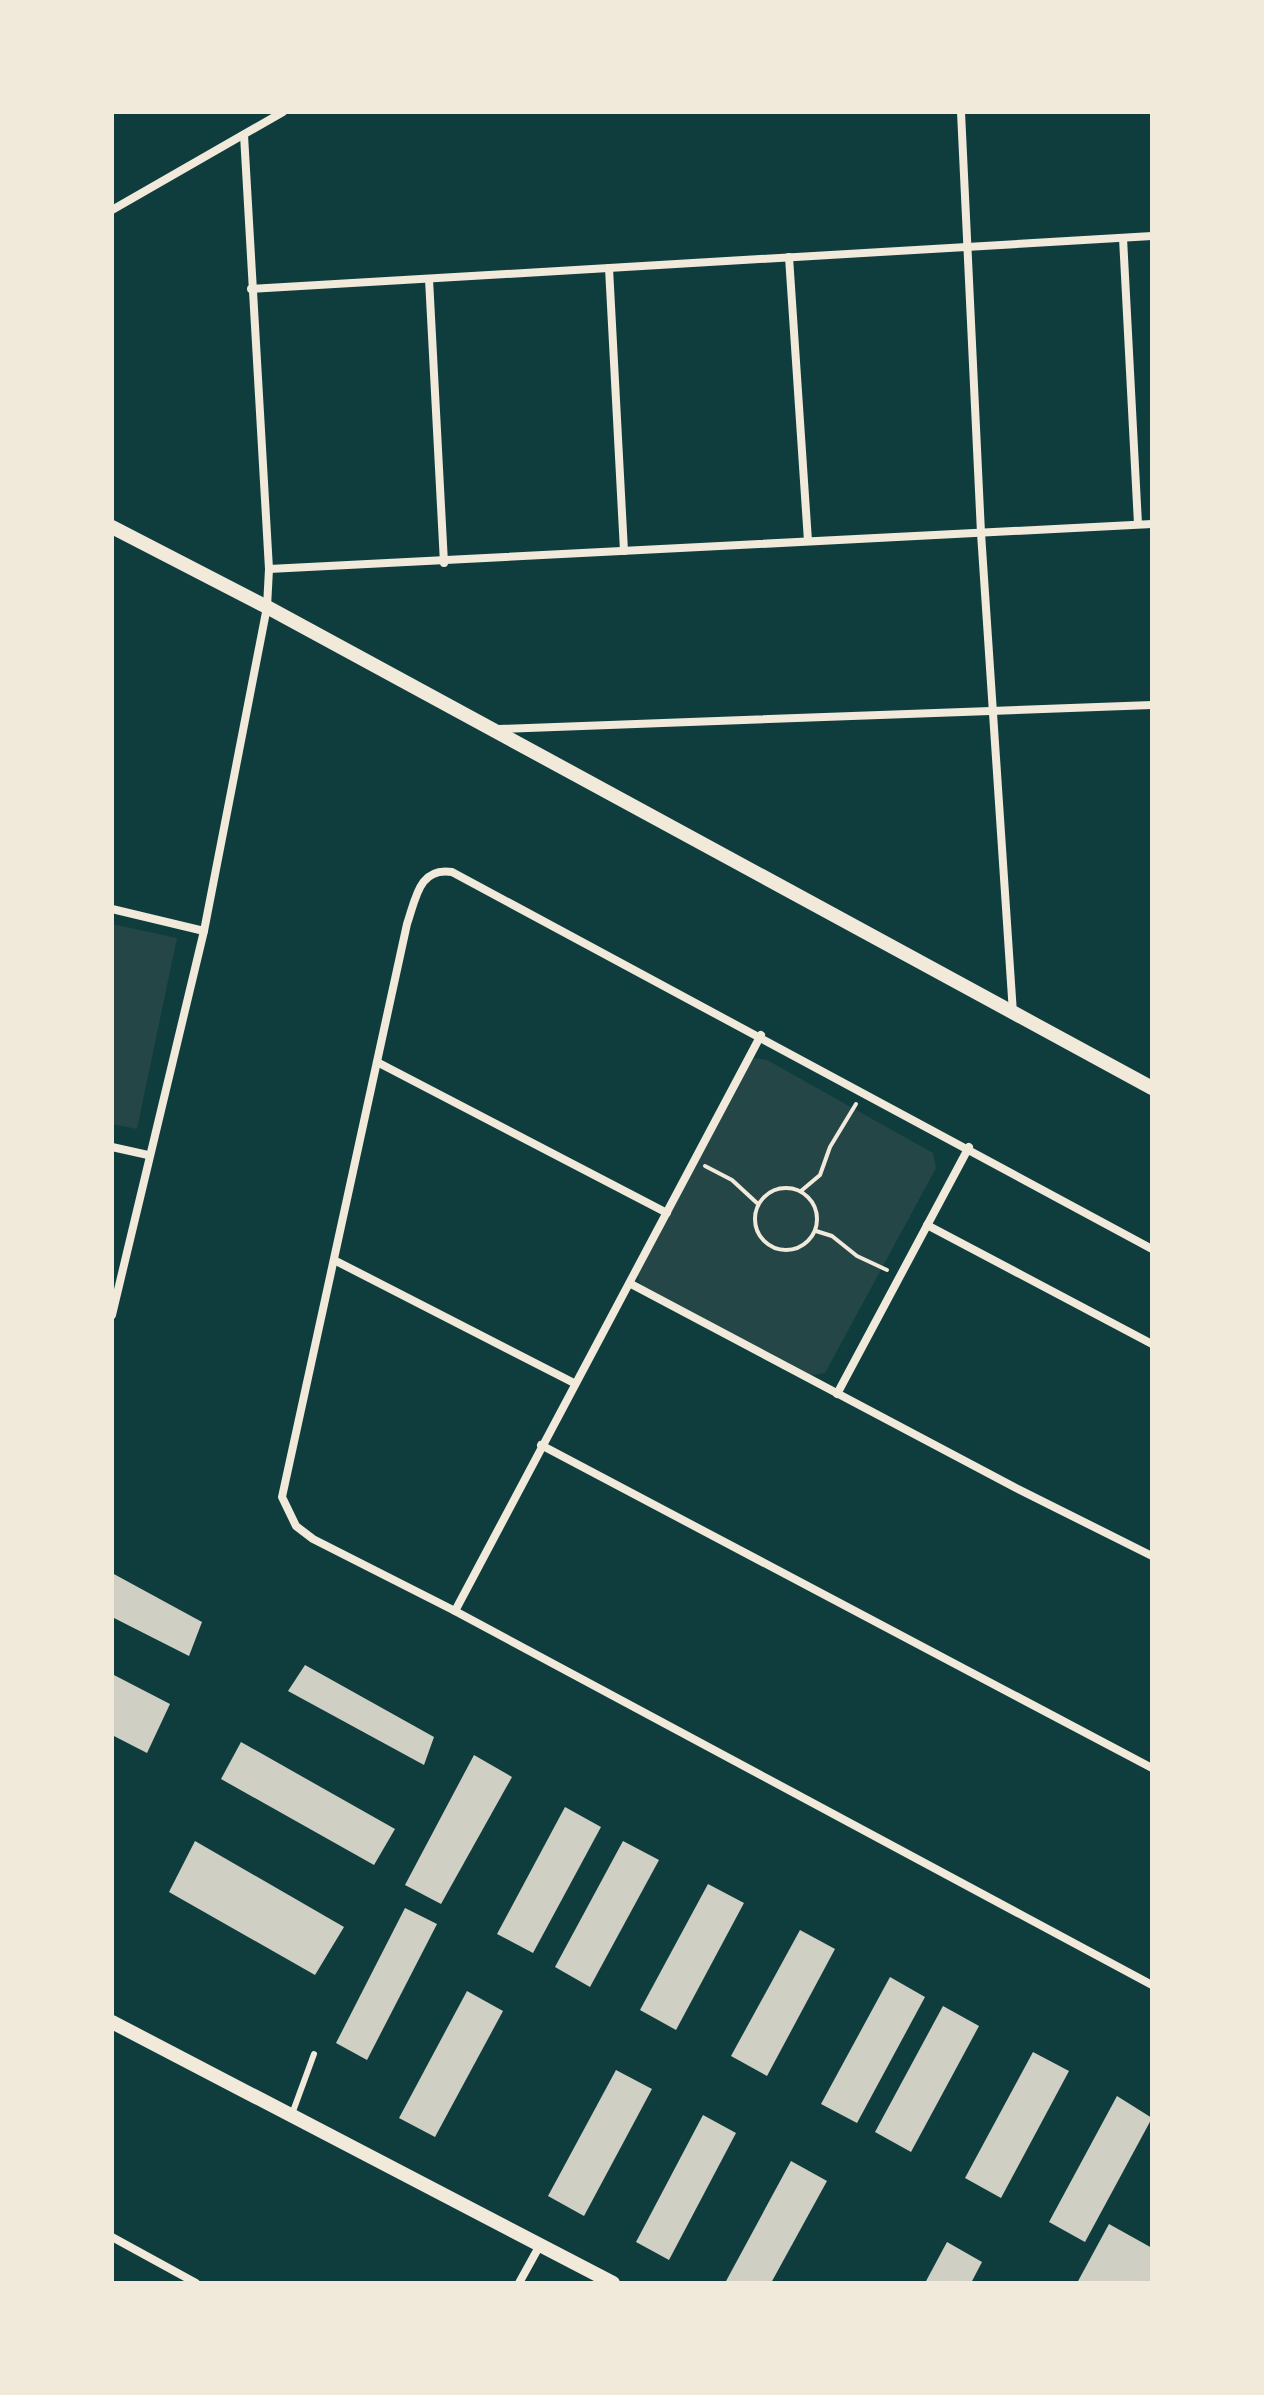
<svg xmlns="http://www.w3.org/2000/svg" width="1264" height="2395" font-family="Barlow,sans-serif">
<rect width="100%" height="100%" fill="#0f3d3e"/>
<g fill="#244646">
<polygon points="112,924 177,938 137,1129 112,1124"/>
<polygon points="753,1058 767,1060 933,1153 936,1168 825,1373 807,1376 642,1289 635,1269"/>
</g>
<g fill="#cfcfc3">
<polygon points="112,1573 202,1622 189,1656 112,1617"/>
<polygon points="305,1665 434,1737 424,1765 288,1691"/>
<polygon points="112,1674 170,1704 147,1753 112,1735"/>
<polygon points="241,1742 395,1829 374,1865 221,1779"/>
<polygon points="474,1755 512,1777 441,1904 405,1885"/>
<polygon points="565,1807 601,1827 533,1953 497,1934"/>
<polygon points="195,1841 344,1927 315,1975 169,1892"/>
<polygon points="623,1841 659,1860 590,1987 555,1967"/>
<polygon points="708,1884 744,1903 676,2030 640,2010"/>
<polygon points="405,1908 437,1924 367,2060 336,2043"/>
<polygon points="800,1930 835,1949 767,2076 731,2056"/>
<polygon points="890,1977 925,1997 857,2123 821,2104"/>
<polygon points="467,1991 503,2011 435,2137 399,2118"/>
<polygon points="943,2006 979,2026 911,2152 875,2132"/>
<polygon points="1033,2052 1069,2071 1001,2198 965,2178"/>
<polygon points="616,2070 652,2089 584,2216 548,2196"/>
<polygon points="1117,2096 1152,2118 1085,2242 1049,2222"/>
<polygon points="703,2115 736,2133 669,2260 636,2242"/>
<polygon points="791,2161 827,2181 771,2283 725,2283"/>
<polygon points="1109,2224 1152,2248 1152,2283 1077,2283"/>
<polygon points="947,2242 982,2262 971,2283 925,2283"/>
</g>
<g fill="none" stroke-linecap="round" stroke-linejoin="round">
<g stroke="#f1e9da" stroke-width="4">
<polyline points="705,1166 732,1180 758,1204"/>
<circle cx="786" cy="1219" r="31"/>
<polyline points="801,1191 820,1175 830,1147 856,1104"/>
<polyline points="816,1231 832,1236 857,1256 887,1270"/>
</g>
<polyline stroke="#f1e9da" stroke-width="6" points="292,2114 314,2054"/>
<g stroke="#f1e9da" stroke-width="8">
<polyline points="961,112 981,533 1013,1013"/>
<polyline points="112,210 283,112"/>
<polyline points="1123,238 1138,524"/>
<polyline points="789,257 808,541"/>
<polyline points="609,268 624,551"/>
<polyline points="429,279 444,563"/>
<polyline points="251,289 1152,236"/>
<polyline points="269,569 1152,524"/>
<polyline points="499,729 1152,705"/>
<polyline points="112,909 204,931"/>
<polyline points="377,1062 667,1213"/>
<polyline points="112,1147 148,1155"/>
<polyline points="927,1225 1152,1344"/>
<path d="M1152,1249L452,872C419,867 416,898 407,924L282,1497L296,1526L313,1539L455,1611L1152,1985"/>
<polyline points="334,1260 574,1383"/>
<polyline points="631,1284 1016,1488 1152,1556"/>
<polyline points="112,1315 204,931 267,607 269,569 244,135"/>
<polyline points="837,1394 969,1147"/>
<polyline points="541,1445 1152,1768"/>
<polyline points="455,1611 761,1035"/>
<polyline points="112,2237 196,2283"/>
<polyline points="519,2283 540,2245"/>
</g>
<g stroke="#f1e9da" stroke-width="14">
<polyline points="112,527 267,607 1152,1088"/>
<polyline points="112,2022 613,2283"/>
</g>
</g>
<rect width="1264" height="2395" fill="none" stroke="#f1e9da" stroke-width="228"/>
</svg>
